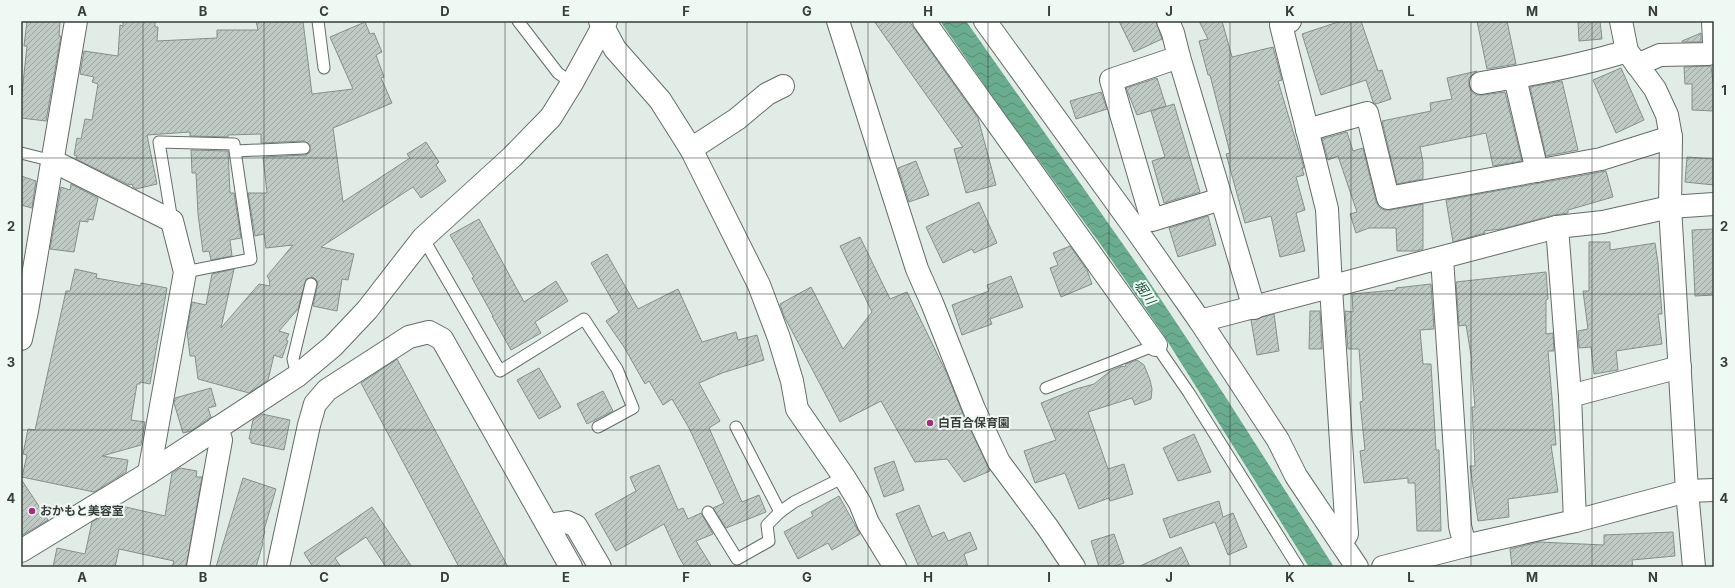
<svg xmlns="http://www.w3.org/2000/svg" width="1735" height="588" font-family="Inter,'Noto Sans JP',sans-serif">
<defs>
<pattern id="water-waves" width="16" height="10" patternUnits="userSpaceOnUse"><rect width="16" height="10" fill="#6aac8e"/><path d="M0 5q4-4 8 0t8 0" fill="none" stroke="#588d75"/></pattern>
<pattern id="building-hatch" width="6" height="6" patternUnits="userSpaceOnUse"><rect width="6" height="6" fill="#c0cac5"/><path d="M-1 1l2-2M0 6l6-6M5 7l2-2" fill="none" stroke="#9da5a1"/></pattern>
</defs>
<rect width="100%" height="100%" fill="#e1ece6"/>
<polygon fill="url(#water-waves)" points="940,21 966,21 1146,277 1223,393 1334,567 1309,567 1161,331 1101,245 1004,113"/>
<g fill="url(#building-hatch)" stroke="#86908b">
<polygon points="27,21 60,21 59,36 61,36 46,121 21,118 21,102 27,46 24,46"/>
<polygon points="123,21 155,21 155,27 158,27 157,41 217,38 217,30 258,30 256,21 303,21 312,94 353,89 330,37 365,22 370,34 374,33 382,52 376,55 384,77 381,78 392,103 333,128 343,202 410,158 407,154 426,142 439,162 436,165 446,181 421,198 413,187 321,247 354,254 348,280 342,279 337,311 313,306 318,282 313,277 306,279 298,309 279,331 289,334 286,340 288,341 282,358 274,355 268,380 249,393 198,379 195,356 190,356 187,331 192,302 206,305 212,274 234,269 221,328 259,284 270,286 269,279 267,276 293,245 266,248 264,234 255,236 248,193 267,193 263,157 305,155 310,152 310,145 304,141 261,143 261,134 228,135 228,137 190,136 190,132 147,135 157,184 136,189 133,187 132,184 129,185 76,159 77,156 74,155 77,138 81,139 85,119 92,120 98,84 92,82 94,77 80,74 84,51 118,56 120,25 123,26"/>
<polygon points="874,21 909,21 978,118 996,185 966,193 954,149 963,147"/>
<polygon points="1119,21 1156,21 1162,39 1134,52"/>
<polygon points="1199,21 1222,21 1232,57 1273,47 1282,80 1278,81 1304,168 1302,168 1304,175 1296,177 1305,210 1296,213 1305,251 1280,257 1271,216 1245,223 1226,154 1230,153 1210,75 1208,75 1199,41 1208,39"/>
<polygon points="1341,21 1361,21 1378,71 1382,70 1391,99 1376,104 1373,102 1366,80 1321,95 1302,34"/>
<polygon points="1477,21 1507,21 1516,64 1487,69"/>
<polygon points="1578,21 1600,21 1602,39 1579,41"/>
<polygon points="1701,33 1701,42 1682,42 1682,41"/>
<polygon points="1711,66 1714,89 1714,111 1692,110 1692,84 1685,84 1684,67"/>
<polygon points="1621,68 1644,120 1616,133 1593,80"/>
<polygon points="1477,71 1473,74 1469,78 1469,85 1471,91 1476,95 1483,95 1505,92 1522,161 1493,166 1486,133 1420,147 1423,162 1423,179 1397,184 1382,121 1431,111 1430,103 1452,99 1447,78"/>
<polygon points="1157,78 1166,106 1137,115 1126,88"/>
<polygon points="1562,81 1578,150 1546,156 1530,87"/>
<polygon points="1101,92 1107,109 1076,119 1070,101"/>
<polygon points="1174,104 1200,192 1164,203 1152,161 1165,157 1151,111"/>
<polygon points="1347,132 1353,151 1363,148 1376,201 1379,207 1384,210 1390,210 1423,204 1423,249 1416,251 1397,251 1396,228 1369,228 1356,233 1350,214 1357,212 1338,156 1328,160 1322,139"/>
<polygon points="191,150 228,151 230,193 234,193 241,238 230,240 232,256 211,260 209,251 203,252 198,214 196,173 192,173"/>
<polygon points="1687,157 1714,159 1714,185 1685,182"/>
<polygon points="916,161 929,195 909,202 898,168"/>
<polygon points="1606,171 1613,197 1568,210 1568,213 1554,215 1502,229 1484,231 1485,233 1453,242 1446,200"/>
<polygon points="21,176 36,181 32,208 21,205"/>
<polygon points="71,184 98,198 93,220 88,219 88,222 80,221 74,252 50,249 61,187 70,190"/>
<polygon points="979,202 997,243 974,253 972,249 943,263 926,227"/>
<polygon points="1208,216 1216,245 1178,257 1169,228"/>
<polygon points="479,219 524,302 556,281 568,301 535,322 541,333 511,350 492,316 493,316 472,278 474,277 450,235"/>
<polygon points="1714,229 1714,295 1695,296 1692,230"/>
<polygon points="860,237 890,299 907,292 947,374 963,414 990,471 964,482 947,459 915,462 881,401 840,422 784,316 780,304 811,287 843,349 872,312 840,246"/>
<polygon points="1589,242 1610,242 1610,250 1655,243 1658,263 1662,314 1658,314 1662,344 1616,351 1618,370 1594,374 1591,347 1579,348 1578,331 1588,329 1583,291 1589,291"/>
<polygon points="1070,246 1087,270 1092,284 1061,297 1050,268 1058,265 1053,253"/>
<polygon points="607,254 638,309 678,289 702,342 736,332 738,340 757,335 764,360 722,373 699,383 720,421 709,428 742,502 759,495 766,512 726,528 713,508 724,503 689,428 672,399 663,405 649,381 645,384 624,347 606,321 619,312 591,263"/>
<polygon points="75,269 97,274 96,278 141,286 141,283 167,288 150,384 140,382 140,384 137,384 131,420 145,422 141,445 102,456 128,460 126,472 94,492 22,477 27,455 23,454 28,429 35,430 66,291 70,291"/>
<polygon points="1546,272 1548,299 1546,300 1546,334 1553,333 1554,351 1548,351 1556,445 1551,445 1558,492 1508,499 1509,517 1478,521 1470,466 1475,466 1472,407 1475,407 1471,361 1472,361 1466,325 1459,326 1456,282"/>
<polygon points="1011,276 1023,307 990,319 992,324 962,335 952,305 989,291 987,285"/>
<polygon points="1431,284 1434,329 1420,330 1423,364 1431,364 1436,450 1439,450 1441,531 1417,531 1415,483 1408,483 1408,478 1364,483 1360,451 1365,450 1360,402 1363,401 1359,349 1348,349 1345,311 1353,312 1352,294 1396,290 1396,288"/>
<polygon points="1310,311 1320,311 1322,349 1309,349"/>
<polygon points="1274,314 1279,351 1257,355 1251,320"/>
<polygon points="397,359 508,567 459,567 452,554 361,383"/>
<polygon points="1137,360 1144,365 1150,380 1152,389 1151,399 1135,405 1132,398 1088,412 1108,469 1124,464 1133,494 1110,501 1109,498 1079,509 1065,473 1035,483 1024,451 1056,440 1041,403 1076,389 1094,384 1110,371 1122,366 1125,367 1126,364"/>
<polygon points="539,368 561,407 539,419 517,380"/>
<polygon points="211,388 216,406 208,408 211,417 191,431 183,433 174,403 175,398"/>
<polygon points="603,391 613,411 587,424 577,404"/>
<polygon points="262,414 290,420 284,450 251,443 251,439 249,439 253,420"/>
<polygon points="1194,434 1211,472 1178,481 1163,448"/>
<polygon points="894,461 904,490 884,497 874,468"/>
<polygon points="659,465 678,510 683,508 688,519 701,513 713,534 696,541 712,567 685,567 679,557 664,524 616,551 595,514 636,491 630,477"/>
<polygon points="180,468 197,471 196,477 202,477 186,567 172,567 174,561 119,549 115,567 53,567 57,548 85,554 92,522 122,504 121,506 165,516 172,473"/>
<polygon points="243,478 276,489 264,530 265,531 262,542 263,543 256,567 216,567"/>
<polygon points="21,479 48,520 21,536"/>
<polygon points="839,496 860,534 832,550 828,543 798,559 784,532 813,516 811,512"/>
<polygon points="1219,501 1223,517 1233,513 1247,547 1228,555 1215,522 1170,538 1163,519"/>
<polygon points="919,505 932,537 944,532 948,541 970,532 977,549 964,554 968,567 919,567 896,514"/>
<polygon points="372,507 412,567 386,567 366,537 335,558 341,567 313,567 304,553"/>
<polygon points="1673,532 1675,556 1632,560 1633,567 1512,567 1510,549 1539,542 1604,545 1604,535"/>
<polygon points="1114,534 1124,563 1112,567 1099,567 1091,541"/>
<polygon points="1181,547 1190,567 1138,567"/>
</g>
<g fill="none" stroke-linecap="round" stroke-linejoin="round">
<defs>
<g id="service">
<polyline points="318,21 324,68"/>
<polyline points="518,21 558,73 572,83"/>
<polyline points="236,151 304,148"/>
<polyline points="21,153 53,161"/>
<polyline points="172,221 159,142 234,144 251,259 185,272"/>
<polyline points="423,238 500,371 584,319 617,369 633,408 598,427"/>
<polyline points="297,376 293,359 311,284"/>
<polyline points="1046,388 1156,345 1189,393 1298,567"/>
<polyline points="736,427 780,512 794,502 844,477"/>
<polyline points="708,512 737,559 769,541 767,525 780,512"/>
</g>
<g id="minor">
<polyline points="600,21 615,49 660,100 691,149 759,285 779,338 792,381 797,409 844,477 860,503 868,523 895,567"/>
<polyline points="838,21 917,269 932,303 974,409 999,462 1048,528 1074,567"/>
<polyline points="924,21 1156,345"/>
<polyline points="985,21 1137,231 1200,321 1278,440 1296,476 1357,567"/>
<polyline points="1168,21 1173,33 1179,57 1111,80 1152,220 1221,199"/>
<polyline points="1290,21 1281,25 1327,209 1331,288 1347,534 1341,543"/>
<polyline points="1621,21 1627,51 1655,89 1667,115 1671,137 1670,207 1687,491 1694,567"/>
<polyline points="1713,21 1714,42"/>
<polyline points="1179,57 1254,308"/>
<polyline points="1637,65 1660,55 1709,54 1714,50"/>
<polyline points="1515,78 1537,171"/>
<path d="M1481,83C1530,75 1580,66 1627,51"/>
<polyline points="1307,130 1367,113 1388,198 1601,159 1671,137"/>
<polyline points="691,149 737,119 767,94 783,86"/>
<polyline points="53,161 172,221 185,272 149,473"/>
<polyline points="1557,227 1570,396"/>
<polyline points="1442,258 1460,526 1465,546 1575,521"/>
<polyline points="1200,321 1557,227 1603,222 1670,207 1714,204"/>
<polyline points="21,339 27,311 76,21"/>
<polyline points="1680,367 1570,396 1575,521 1687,491 1714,490"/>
<polyline points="548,525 567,522 576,526 600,567"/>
<polyline points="21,551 149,473 297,376 333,346 367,310 423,238 512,157 551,117 572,83 606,21"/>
<polyline points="198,567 221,440 217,428"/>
<polyline points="278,567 309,425 315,404 327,390 409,337 429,332 442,339 571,567"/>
<polyline points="1383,567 1465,546"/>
</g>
</defs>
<use href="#service" stroke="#636d68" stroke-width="13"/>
<use href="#minor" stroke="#636d68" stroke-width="24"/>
<use href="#service" stroke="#fff" stroke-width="11"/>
<use href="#minor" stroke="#fff" stroke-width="22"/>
</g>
<path fill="none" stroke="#383c3a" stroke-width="1" stroke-opacity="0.55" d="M143,21V567M264,21V567M384,21V567M505,21V567M626,21V567M747,21V567M868,21V567M988,21V567M1109,21V567M1230,21V567M1351,21V567M1471,21V567M1592,21V567M21,158H1714M21,294H1714M21,430H1714"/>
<g fill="#a52b7f" stroke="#eef9f3" stroke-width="1.5">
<circle cx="930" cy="423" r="4"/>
<circle cx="32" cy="511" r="4"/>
</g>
<g text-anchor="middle" stroke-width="4" stroke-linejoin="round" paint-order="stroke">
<g font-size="12" font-weight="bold" fill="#383c3a" stroke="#eef9f3" text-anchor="start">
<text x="938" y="427">白百合保育園</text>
<text x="40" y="515">おかもと美容室</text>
</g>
<g font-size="13" font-style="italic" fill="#184d38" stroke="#eef9f3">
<text transform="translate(1145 292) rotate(55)" y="5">堀川</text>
</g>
</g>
<rect width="1735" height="588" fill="none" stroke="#eef9f3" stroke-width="44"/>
<rect x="22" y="22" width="1691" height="544" fill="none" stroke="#383c3a" stroke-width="1.5"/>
<g font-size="13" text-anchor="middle" font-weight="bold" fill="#383c3a">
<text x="82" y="16">A</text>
<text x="203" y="16">B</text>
<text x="324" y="16">C</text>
<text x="445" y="16">D</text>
<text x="566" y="16">E</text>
<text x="686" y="16">F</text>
<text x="807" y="16">G</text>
<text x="928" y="16">H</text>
<text x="1049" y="16">I</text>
<text x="1169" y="16">J</text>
<text x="1290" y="16">K</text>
<text x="1411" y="16">L</text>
<text x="1532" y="16">M</text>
<text x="1653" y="16">N</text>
<text x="11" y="95">1</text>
<text x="1724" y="95">1</text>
<text x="11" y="231">2</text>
<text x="1724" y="231">2</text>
<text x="11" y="367">3</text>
<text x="1724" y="367">3</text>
<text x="11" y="503">4</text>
<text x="1724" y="503">4</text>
<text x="82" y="582">A</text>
<text x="203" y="582">B</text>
<text x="324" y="582">C</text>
<text x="445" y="582">D</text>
<text x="566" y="582">E</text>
<text x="686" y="582">F</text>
<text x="807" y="582">G</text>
<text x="928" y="582">H</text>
<text x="1049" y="582">I</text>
<text x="1169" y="582">J</text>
<text x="1290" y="582">K</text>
<text x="1411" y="582">L</text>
<text x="1532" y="582">M</text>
<text x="1653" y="582">N</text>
</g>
</svg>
